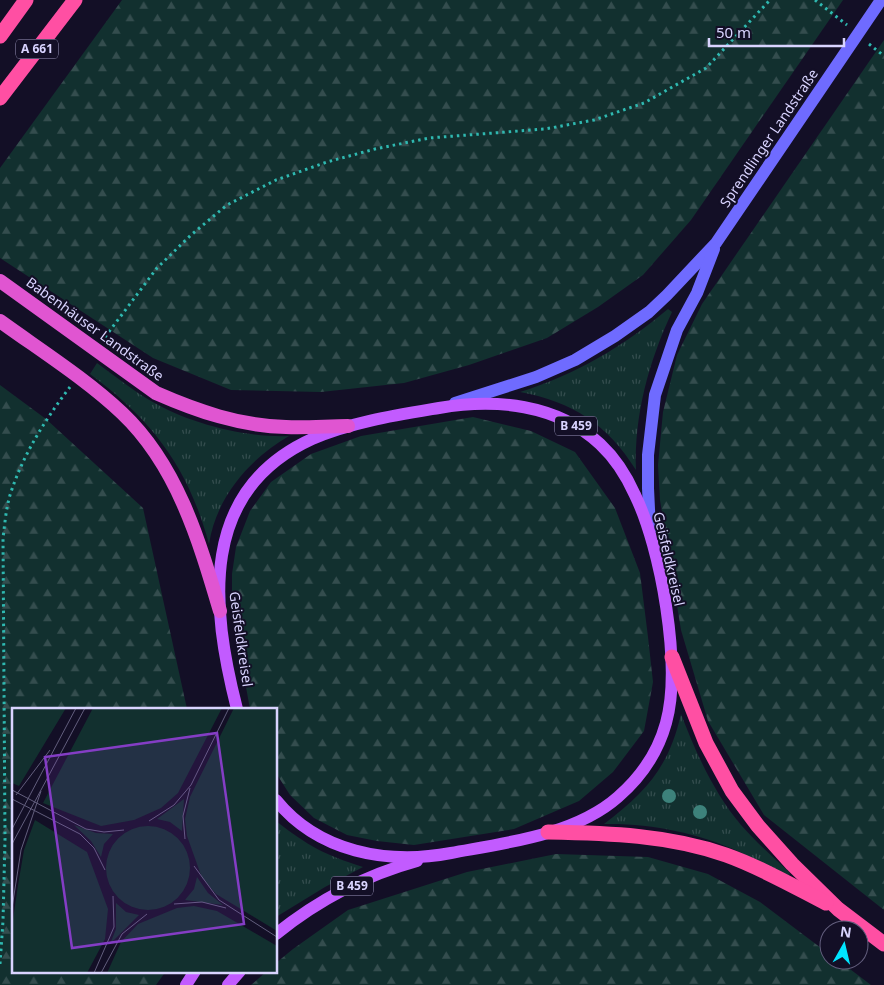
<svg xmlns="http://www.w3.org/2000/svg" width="884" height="985" font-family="'Noto Sans',sans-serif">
<defs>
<pattern id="grass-tufts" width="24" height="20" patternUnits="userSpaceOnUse" patternTransform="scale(1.25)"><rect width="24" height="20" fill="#12302f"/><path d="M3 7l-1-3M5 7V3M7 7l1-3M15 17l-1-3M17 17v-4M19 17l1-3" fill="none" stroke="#344d4e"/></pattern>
<pattern id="forest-firs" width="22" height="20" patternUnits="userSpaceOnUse" patternTransform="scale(1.25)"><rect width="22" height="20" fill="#12302f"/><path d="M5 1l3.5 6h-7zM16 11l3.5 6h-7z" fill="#344d4e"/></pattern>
</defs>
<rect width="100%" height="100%" fill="#130f26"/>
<g fill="url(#grass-tufts)">
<path d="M668,309L672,312C649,361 634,415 636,470C607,424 573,402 520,392C575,375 624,346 668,309Z"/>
<path d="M97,363C115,376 132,390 151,401C188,423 245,438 289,436C249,459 216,498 209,544C188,467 153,421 90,374Z"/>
<path d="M681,714C696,753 714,793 741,825C756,842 774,858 790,873L788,878C772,869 756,860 740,852C699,833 649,823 604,824C646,792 669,767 681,714Z"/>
<path d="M276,821C308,846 325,855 363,867L325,887L276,917Z"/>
</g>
<g fill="url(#forest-firs)">
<polygon points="122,0 843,0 691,220 643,275 598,307 547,338 469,365 404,383 321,392 231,390 153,358 0,258 0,168"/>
<polygon points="884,40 884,910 764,815 708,721 681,630 660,500 658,465 663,412 677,355 702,304"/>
<polygon points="0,385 46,419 143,508 187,709 14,709 14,971 166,971 156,985 0,985"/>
<polygon points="473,417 531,431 575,452 615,508 640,573 648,637 653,682 644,731 613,772 579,801 514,829 414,845 377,841 347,835 314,818 290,795 276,773 276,709 250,709 232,610 232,574 236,547 250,511 271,482 311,454 361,436"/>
<polygon points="556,854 648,857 708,874 760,902 829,954 829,960 838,960 871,985 251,985 267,971 276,971 276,963 293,949 348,910 467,872"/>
</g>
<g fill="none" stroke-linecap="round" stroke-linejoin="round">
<g stroke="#2fb8b0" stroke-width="3" stroke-dasharray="2.5 4" stroke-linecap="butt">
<polyline points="815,0 847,25"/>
<polyline points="869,44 884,56"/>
<polyline points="105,337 157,268 191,235 227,205 276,180 327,162 375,149 429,138 545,129 594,120 644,103 706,68 770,0"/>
<path d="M0,964L3,921L5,839L3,538C5,523 6,507 11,492C24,453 45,420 70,387"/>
</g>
<g stroke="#6f6bff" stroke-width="12">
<polyline points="455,403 536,377 575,360 615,336 649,312 667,295 716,243 881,0"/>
<polyline points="650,530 648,488 648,455 655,395 677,330 697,293 714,249"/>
</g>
<g stroke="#c25bff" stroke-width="12">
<path d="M237,709C211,607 198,491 312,439C351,422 397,415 439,408C495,398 557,404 600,444C615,458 627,477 635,495C661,548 682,666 666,723C658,752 641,777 618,797C575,835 505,843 451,853C387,865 318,852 276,800"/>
<path d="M276,934C317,901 366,875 417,861"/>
<polyline points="186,985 195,971"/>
<polyline points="228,985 240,971"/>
</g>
<g stroke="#e055d1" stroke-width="14">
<path d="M0,281L156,393C197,411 240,426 286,427C307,428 328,426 348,426"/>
<path d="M0,321C40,350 86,379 122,413C177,465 199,540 220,611"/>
</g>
<g stroke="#ff4fa3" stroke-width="15">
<polyline points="0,36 26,0"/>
<polyline points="0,98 75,0"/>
<polyline points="672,657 706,743 732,791 758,826 792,864 838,909 884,944"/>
<path d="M548,832C608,833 669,835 726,855C760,867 793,886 826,903"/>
</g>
</g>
<g fill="#3d827b">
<circle cx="669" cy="796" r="7"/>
<circle cx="700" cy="812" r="7"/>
</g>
<g text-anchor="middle" stroke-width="4" stroke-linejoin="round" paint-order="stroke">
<g fill="#130f26" stroke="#9e99be" stroke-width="1">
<rect x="16" y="39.5" width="42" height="19" rx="4"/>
<rect x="555" y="416.5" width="42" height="19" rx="4"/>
<rect x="331" y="876.5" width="42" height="19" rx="4"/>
</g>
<g font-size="12" font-weight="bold" fill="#d9d4ff">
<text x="37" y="53">A 661</text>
<text x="576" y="430">B 459</text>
<text x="352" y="890">B 459</text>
</g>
<g font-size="14" fill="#d9d4ff" stroke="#130f26">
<text transform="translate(769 138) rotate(-56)" y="5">Sprendlinger Landstraße</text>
<text transform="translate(95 329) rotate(36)" y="5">Babenhäuser Landstraße</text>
<text transform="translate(669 559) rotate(77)" y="5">Geisfeldkreisel</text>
<text transform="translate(241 639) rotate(82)" y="5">Geisfeldkreisel</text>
</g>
</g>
<g transform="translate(12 708)">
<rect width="265" height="265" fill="#130f26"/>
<path d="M172,91L170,123L158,114L145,111ZM62,117L84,125L101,126L92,136L89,149L79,133ZM185,169L196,185L211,197L173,192L182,181ZM104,195L114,204L127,207L98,236L104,221Z" fill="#12302f"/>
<path d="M0,0H54L7,78L0,75ZM81,0H210L166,85L149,100L122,112L89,118L31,95ZM222,0H265V223L204,186L190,170L175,128L173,111L178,89ZM23,112L75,144L96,201L93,231L75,265H0V218L6,177L12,142ZM94 160a42 42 0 1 1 84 0a42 42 0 1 1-84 0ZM182,198L205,203L265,238V265H95L109,234L126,216L165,200Z" fill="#12302f"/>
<path fill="none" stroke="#625e7d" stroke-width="1" d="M0,82L74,121L92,124L112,122M4,87L38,42M0,91L68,126L82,140L93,162M137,113L162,97L179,77L217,0M0,121L64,0M173,131L171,108L178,80M0,136L73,0M182,158L207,192L265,229M162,196L190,194L214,200M0,200L9,142L29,83M82,265L102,219L101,188M89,265L110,226L135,206"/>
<path fill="#843dc5" fill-opacity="0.15" stroke="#843dc5" stroke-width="2.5" d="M205,25L232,216L60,240L33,49Z"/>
<rect width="265" height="265" fill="none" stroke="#d9d4ff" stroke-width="2.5"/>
</g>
<g transform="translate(844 945) rotate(8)"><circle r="24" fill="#130f26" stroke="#625e7d"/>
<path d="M0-4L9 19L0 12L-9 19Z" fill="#00e5ff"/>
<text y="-8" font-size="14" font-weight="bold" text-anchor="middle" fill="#d9d4ff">N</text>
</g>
<path d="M709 38v8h135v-8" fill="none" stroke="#d9d4ff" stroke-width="2.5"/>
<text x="716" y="38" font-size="15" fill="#d9d4ff" stroke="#130f26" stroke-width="4" paint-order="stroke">50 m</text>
</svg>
